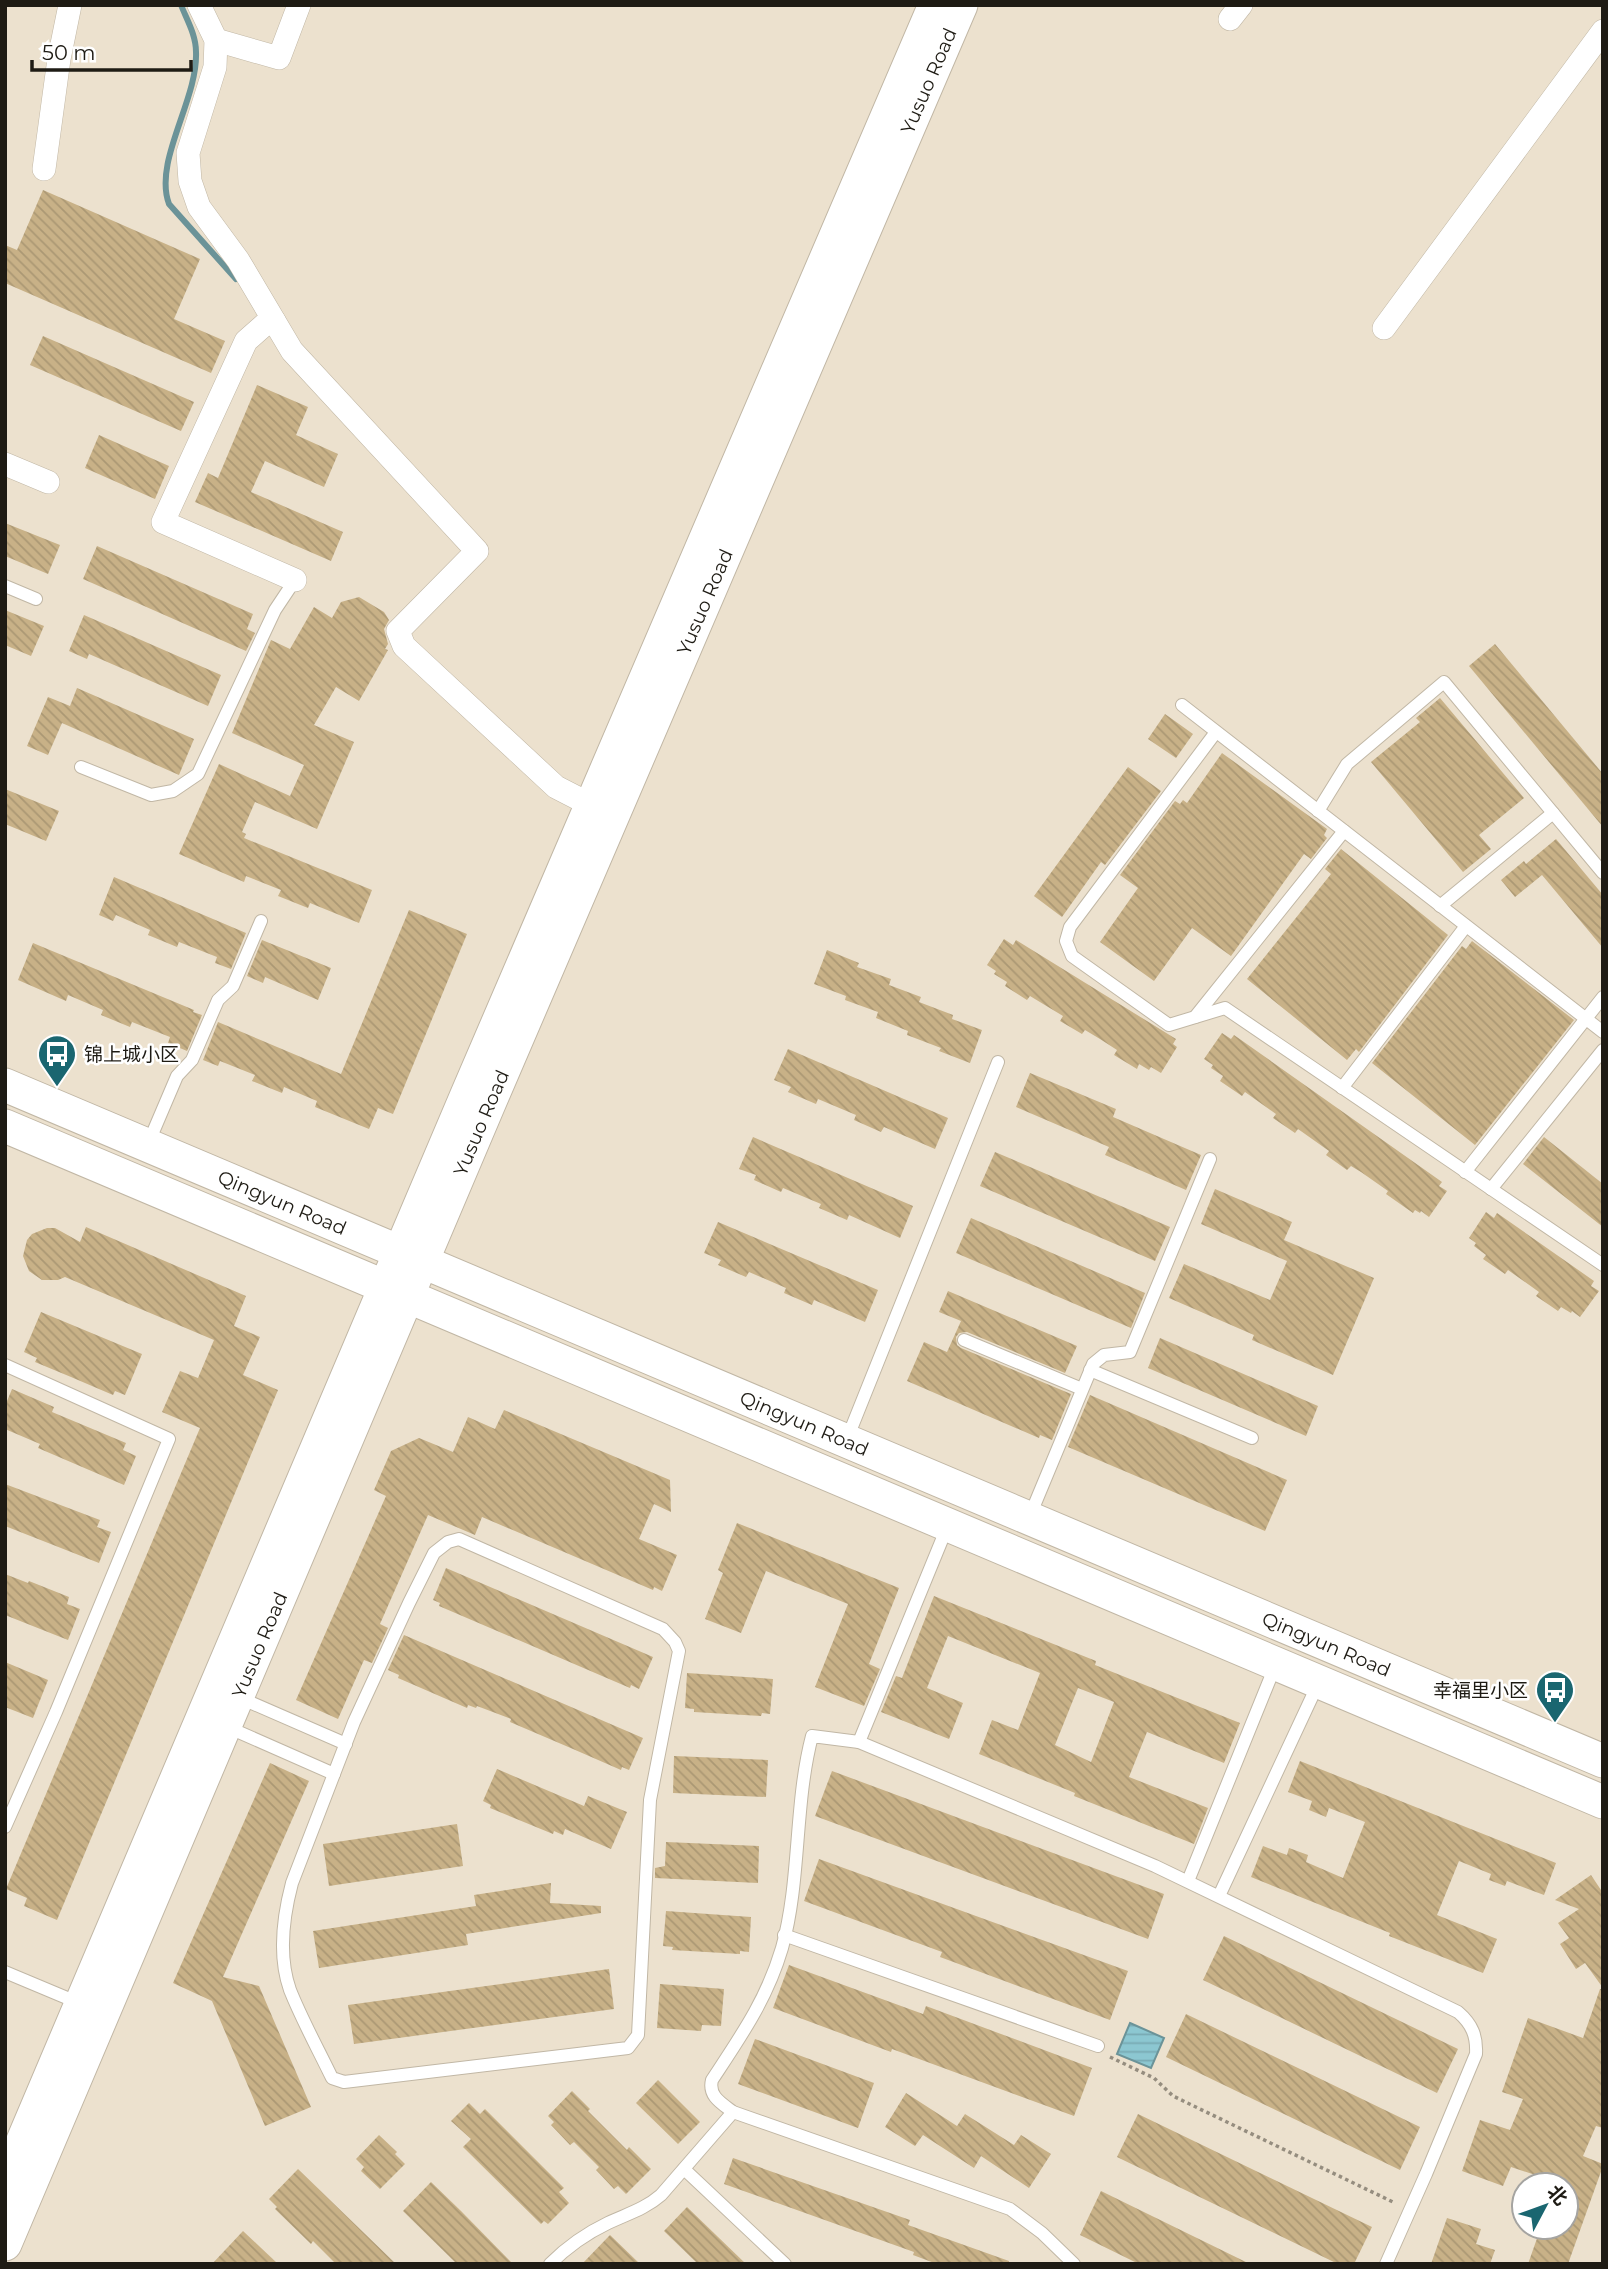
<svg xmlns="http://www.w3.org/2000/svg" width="1608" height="2269" font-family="Montserrat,'Noto Sans SC',sans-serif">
<defs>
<pattern id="water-rules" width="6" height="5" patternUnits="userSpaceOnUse" patternTransform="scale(1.75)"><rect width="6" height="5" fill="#8cc7d1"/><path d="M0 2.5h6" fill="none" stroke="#78aab3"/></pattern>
<pattern id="building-back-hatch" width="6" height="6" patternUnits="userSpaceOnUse" patternTransform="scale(1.75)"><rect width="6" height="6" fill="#c8b187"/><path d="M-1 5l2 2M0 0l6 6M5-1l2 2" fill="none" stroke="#ab9874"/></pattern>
</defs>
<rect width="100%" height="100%" fill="#ece1ce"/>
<polygon fill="url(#water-rules)" stroke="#6b9398" stroke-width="2" points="1130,2023 1164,2038 1151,2068 1117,2054"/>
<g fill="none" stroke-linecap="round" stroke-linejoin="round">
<path stroke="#6b9398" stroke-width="6" d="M181,5C187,20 196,35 196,52C198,100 153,161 169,204L236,279"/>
</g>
<g fill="url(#building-back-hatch)" fill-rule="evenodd">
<polygon points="43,190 200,259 174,319 225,341 211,373 5,283 5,245 17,250"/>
<polygon points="43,336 194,402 181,431 30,365"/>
<polygon points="257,385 308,407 296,435 338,454 324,487 265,461 251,492 343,532 331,561 195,502 208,473 218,478"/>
<polygon points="99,435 169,466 155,499 85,468"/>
<polygon points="5,523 60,545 48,574 5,556"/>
<polygon points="97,546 253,614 247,629 255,633 246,651 83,579"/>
<polygon points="359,597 384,612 389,620 384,629 388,644 385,649 388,650 359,701 336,687 314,725 354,742 317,829 255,802 242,832 246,834 244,838 372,890 359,923 310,903 308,908 278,896 281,890 246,876 244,882 179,854 219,764 290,796 304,765 232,733 271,640 290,649 314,607 332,618 341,602"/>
<polygon points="5,610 44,626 31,656 5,645"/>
<polygon points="84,615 221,675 208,706 89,654 87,659 69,651"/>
<polygon points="1495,644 1603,774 1603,827 1469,666"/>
<polygon points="77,688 194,739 179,775 62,723 48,755 27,746 48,697 70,706"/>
<polygon points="1440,698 1524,798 1479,835 1491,849 1463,872 1371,762 1420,722 1416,718"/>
<polygon points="1165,714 1193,734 1176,758 1148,739"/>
<polygon points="1222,753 1327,829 1324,835 1327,838 1311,859 1304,854 1231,956 1192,928 1154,981 1100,942 1138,888 1120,875 1175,801 1180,804 1183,800 1187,803"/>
<polygon points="1128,767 1161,791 1105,865 1101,862 1062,917 1034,896"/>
<polygon points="5,789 59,811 46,841 5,824"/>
<polygon points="1556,839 1603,895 1603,948 1542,875 1515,897 1501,880 1524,861 1526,864"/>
<polygon points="1341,849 1448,935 1359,1052 1356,1049 1347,1060 1247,979 1331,874 1325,869"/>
<polygon points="114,877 246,933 231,969 215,963 217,957 179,942 177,947 148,935 150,930 116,915 113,921 99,915"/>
<polygon points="409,910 467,934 393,1114 378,1108 369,1129 315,1107 317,1101 284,1087 282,1093 252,1081 255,1075 220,1061 218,1066 203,1060 218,1022 341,1074"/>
<polygon points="1004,939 1013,945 1016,940 1176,1039 1173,1044 1177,1047 1161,1073 1151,1067 1149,1070 1139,1064 1137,1069 1114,1055 1117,1050 1100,1039 1085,1030 1082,1034 1060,1021 1063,1016 1030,996 1027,1000 1005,986 1007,982 994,974 996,971 987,965"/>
<polygon points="262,940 331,968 318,1000 265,977 263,983 247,976"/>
<polygon points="1472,941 1574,1020 1475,1145 1372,1063 1462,946 1466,949"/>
<polygon points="33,943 194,1010 193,1012 202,1015 187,1051 168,1043 170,1037 132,1022 130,1027 101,1015 103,1010 68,995 66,1001 18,980"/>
<polygon points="827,950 859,963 857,967 891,979 889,985 921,997 919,1002 953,1015 952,1019 982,1030 970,1063 939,1051 941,1048 907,1035 908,1031 876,1018 878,1012 845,1000 846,996 814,984"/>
<polygon points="1222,1033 1231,1039 1234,1035 1442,1182 1439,1186 1447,1191 1429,1217 1421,1211 1420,1213 1415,1210 1413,1213 1386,1194 1388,1191 1361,1172 1351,1166 1347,1170 1326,1155 1329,1151 1298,1129 1295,1133 1273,1118 1276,1114 1245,1092 1242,1096 1220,1081 1223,1076 1211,1068 1213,1065 1204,1059"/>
<polygon points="788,1049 948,1118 935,1149 884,1127 881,1132 854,1120 856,1115 818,1099 816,1104 788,1092 791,1087 774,1080"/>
<polygon points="1030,1073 1116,1109 1113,1117 1201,1155 1186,1190 1105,1155 1109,1147 1016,1107"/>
<polygon points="753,1137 913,1206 900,1238 849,1215 847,1220 819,1208 821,1204 783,1188 781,1192 754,1180 756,1175 739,1169"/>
<polygon points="1544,1137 1603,1184 1603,1227 1523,1164"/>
<polygon points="995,1152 1170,1227 1155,1261 980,1186"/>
<polygon points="1215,1189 1292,1222 1284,1240 1374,1278 1333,1375 1252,1340 1254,1335 1169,1298 1184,1264 1270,1300 1287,1261 1201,1224"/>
<polygon points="1486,1212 1494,1218 1497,1213 1594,1281 1591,1286 1599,1291 1580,1317 1572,1311 1571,1313 1561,1307 1558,1311 1536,1296 1539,1292 1508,1270 1505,1274 1483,1259 1486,1255 1474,1246 1476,1243 1469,1238"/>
<polygon points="971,1218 1145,1293 1131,1328 956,1253"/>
<polygon points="718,1222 878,1290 865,1322 814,1300 812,1305 784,1293 786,1288 749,1272 746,1277 718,1265 721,1260 704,1253"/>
<polygon points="86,1227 246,1296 234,1326 260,1337 243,1375 278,1390 57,1920 24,1906 27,1898 6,1889 200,1428 162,1412 180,1371 198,1378 214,1340 65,1277 58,1280 42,1280 29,1271 23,1256 27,1240 32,1234 47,1228 55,1228 80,1242"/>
<polygon points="948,1291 1077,1346 1065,1373 967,1332 959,1333 956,1337 957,1345 961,1348 1071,1394 1052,1440 1040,1435 1039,1438 907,1381 924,1342 947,1352 961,1321 939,1312"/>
<polygon points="41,1312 142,1354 125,1395 115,1391 113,1395 71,1377 35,1362 37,1358 24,1352"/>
<polygon points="1160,1338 1318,1406 1306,1436 1148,1368"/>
<polygon points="12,1389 54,1407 52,1412 126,1443 123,1450 136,1456 124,1485 38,1448 40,1444 5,1429 5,1406"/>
<polygon points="1090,1395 1287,1480 1265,1531 1068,1447"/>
<polygon points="504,1410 670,1480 671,1512 654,1504 639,1539 677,1555 662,1591 654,1587 653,1590 482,1517 475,1535 428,1515 380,1624 388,1628 372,1663 364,1660 338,1719 296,1700 386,1496 374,1490 391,1451 419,1438 453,1452 468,1417 495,1429"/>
<polygon points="5,1484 100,1520 97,1527 111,1532 99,1563 5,1526"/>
<polygon points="737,1523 899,1588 869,1664 880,1669 864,1706 815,1687 848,1604 766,1571 741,1633 705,1619 723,1573 718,1570"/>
<polygon points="446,1568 653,1657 639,1689 631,1685 630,1688 439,1606 440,1603 433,1600"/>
<polygon points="5,1574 28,1583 29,1581 69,1597 67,1604 80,1609 68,1640 5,1615"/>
<path d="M934,1596L1096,1661L1095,1665L1240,1723L1224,1763L1147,1732L1129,1777L1208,1808L1194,1844L1074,1796L1075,1793L979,1754L992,1720L1018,1730L1040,1673L948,1636L927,1688L963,1703L949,1739L881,1712L896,1676L902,1678ZM1078,1688L1114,1702L1091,1762L1055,1745Z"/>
<polygon points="404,1635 643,1738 629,1770 622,1767 621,1770 573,1749 510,1722 511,1719 477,1706 476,1708 468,1705 467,1708 398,1678 399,1675 388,1670"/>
<polygon points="5,1662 48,1680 33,1718 5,1707"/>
<polygon points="687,1673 773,1679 770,1714 762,1713 761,1716 694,1712 694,1709 685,1708"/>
<polygon points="674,1756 768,1760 766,1797 673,1793"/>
<polygon points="1300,1761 1556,1863 1544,1895 1507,1881 1505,1886 1489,1880 1491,1874 1459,1861 1437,1915 1497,1939 1483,1973 1389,1936 1390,1933 1251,1877 1263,1846 1287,1855 1289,1848 1308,1855 1306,1862 1343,1878 1365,1822 1329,1808 1326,1817 1309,1810 1312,1801 1288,1792"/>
<polygon points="270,1763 309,1781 223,1977 259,1986 311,2107 265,2126 212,2001 173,1983"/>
<polygon points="497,1769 584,1806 588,1796 627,1812 611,1849 565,1829 563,1835 554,1831 553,1834 490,1808 491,1805 483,1801"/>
<polygon points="832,1771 1164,1894 1148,1939 815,1816"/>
<polygon points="457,1824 463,1866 329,1886 323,1844"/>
<polygon points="666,1842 759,1846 758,1883 655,1878 655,1868 665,1866"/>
<polygon points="819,1859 1128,1971 1110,2020 940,1957 942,1952 804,1901"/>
<polygon points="1591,1875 1603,1893 1603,1988 1585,1963 1576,1969 1560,1944 1569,1938 1558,1923 1579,1909 1555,1900"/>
<polygon points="551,1883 550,1903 601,1906 601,1913 466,1934 468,1945 319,1968 313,1931 476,1906 474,1895"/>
<polygon points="666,1911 751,1917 749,1952 740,1951 740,1954 672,1950 673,1947 663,1946"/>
<polygon points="1224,1936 1458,2049 1437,2093 1203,1980"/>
<polygon points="789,1965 923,2014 926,2006 1092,2068 1074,2116 892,2049 891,2052 773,2008"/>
<polygon points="609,1969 614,2009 354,2044 348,2005"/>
<polygon points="660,1984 724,1989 721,2026 702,2025 701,2031 657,2028"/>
<polygon points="1600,1989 1603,1989 1603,2128 1596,2126 1583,2156 1603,2164 1603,2166 1568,2264 1528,2264 1541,2227 1566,2227 1566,2185 1511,2167 1503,2186 1462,2171 1480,2120 1510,2130 1523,2099 1502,2092 1528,2018 1583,2038"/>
<polygon points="1186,2014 1420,2127 1400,2170 1166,2057"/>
<polygon points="755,2039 874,2083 858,2128 738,2084"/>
<polygon points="658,2080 700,2122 678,2144 636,2103"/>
<polygon points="572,2091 590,2109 588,2111 627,2150 629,2147 651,2169 626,2194 618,2186 614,2189 596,2170 599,2167 574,2142 570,2145 551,2125 554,2122 548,2116"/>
<polygon points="906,2093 957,2126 965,2114 1014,2145 1021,2135 1051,2154 1029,2188 981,2156 974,2168 923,2135 915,2146 885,2127"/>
<polygon points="469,2103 480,2114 485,2109 564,2188 559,2192 569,2203 548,2224 544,2221 541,2224 463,2147 471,2139 451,2121"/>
<polygon points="1138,2114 1372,2227 1354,2264 1338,2264 1117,2157"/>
<polygon points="379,2135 397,2152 395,2154 405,2164 380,2189 361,2171 364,2167 356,2159"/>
<polygon points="733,2158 910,2220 908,2225 1009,2261 1009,2264 937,2264 913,2255 914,2252 724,2184"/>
<polygon points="298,2169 364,2233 396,2264 336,2264 313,2241 311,2244 275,2209 277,2207 269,2199"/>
<polygon points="431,2182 461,2211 513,2264 457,2264 403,2211"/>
<polygon points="1101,2191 1250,2264 1139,2264 1080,2235"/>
<polygon points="687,2207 746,2264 698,2264 664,2231"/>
<polygon points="1447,2218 1481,2229 1476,2244 1495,2250 1490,2264 1431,2264"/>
<polygon points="243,2231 278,2264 212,2264"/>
<polygon points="610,2235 640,2264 582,2264"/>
</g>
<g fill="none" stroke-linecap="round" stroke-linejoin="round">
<defs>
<g id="lane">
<polyline points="5,586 36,599"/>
<polyline points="1182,705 1603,1032"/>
<polyline points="1216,732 1070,927 1066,941 1072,956 1169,1025 1225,1008 1603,1265"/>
<polyline points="81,767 151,795 173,791 198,774 275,610 295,580"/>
<polyline points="1318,811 1347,764 1444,682 1603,873"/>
<polyline points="1440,906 1553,813"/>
<polyline points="1195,1017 1344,831"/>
<polyline points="1342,1088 1466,926"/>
<polyline points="148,1144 177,1076 192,1060 218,1000 233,986 261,921"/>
<polyline points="1465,1172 1603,997"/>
<polyline points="1491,1189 1603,1050"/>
<polyline points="964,1340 1082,1389"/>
<polyline points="5,1365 169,1439 56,1712 5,1827"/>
<polyline points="1090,1370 1252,1438"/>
<polyline points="847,1439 998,1062"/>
<polyline points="1029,1518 1093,1364 1104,1355 1130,1352 1210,1159"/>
<path d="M459,1539L663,1629L675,1642L679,1651L650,1800L638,2035L628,2048L344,2082L332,2078C318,2049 302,2020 290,1990C278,1956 283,1917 292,1883L354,1722L409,1603L434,1553L448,1542Z"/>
<polyline points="238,1697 346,1744"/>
<polyline points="225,1726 334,1774"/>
<polyline points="859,1742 948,1525"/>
<polyline points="1188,1881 1276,1664"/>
<polyline points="1219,1896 1318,1684"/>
<polyline points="784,1935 1098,2046"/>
<polyline points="5,1972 79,2003"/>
<polyline points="684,2169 785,2264"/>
<path d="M550,2264C567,2247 587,2233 608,2223C627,2214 645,2209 661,2195L733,2112"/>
<path d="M1074,2264L1042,2233L1010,2209L733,2112C721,2103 708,2096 712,2080C741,2036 767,1999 782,1948C801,1880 794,1805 812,1736L859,1742L1155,1866L1458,2012C1472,2024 1477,2036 1476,2054L1426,2174L1386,2264"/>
</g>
<g id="street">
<polyline points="199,5 216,40 215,67 188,153 190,181 199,207 238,260 292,351 477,551 398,631 404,646 556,787 591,805"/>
<polyline points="1230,19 1241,5"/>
<polyline points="216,40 279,58 299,5"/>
<polyline points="44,169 59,59 70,5"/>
<polyline points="274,321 263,326 246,341 163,522 295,580"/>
<polyline points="1384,328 1603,31"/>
<polyline points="5,464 48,482"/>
</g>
<g id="secondary">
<path id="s1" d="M5,1085L1603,1761"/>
<polyline points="5,1126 1603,1802"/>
<polyline points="5,2183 466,1097 935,5"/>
<path id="s2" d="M5,2244L488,1106L961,5"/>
</g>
</defs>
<use href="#lane" stroke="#c1b7a5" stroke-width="14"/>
<use href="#street" stroke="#c1b7a5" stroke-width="24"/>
<use href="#secondary" stroke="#c1b7a5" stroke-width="35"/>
<polyline stroke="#958d7f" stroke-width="3.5" stroke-dasharray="3.5 3.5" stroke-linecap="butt" points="1110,2057 1154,2078 1173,2096 1395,2203"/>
<use href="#lane" stroke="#fff" stroke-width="12"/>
<use href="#street" stroke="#fff" stroke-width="23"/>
<use href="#secondary" stroke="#fff" stroke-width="33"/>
</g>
<defs>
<symbol id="bus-pin" viewBox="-11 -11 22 30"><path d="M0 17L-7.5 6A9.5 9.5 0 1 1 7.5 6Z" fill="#1a6670" stroke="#fff"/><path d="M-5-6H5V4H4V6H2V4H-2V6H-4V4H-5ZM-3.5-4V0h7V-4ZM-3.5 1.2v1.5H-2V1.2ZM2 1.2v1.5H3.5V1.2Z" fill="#fff"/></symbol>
</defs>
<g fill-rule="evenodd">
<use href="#bus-pin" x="35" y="1032" width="44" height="60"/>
<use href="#bus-pin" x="1533" y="1668" width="44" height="60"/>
</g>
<g text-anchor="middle" stroke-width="5" stroke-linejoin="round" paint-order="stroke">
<g font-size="19" fill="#1e1b14" stroke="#fff">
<text dy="7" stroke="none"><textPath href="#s2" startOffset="2352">Yusuo Road</textPath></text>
<text dy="7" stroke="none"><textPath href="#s2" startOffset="1785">Yusuo Road</textPath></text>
<text dy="7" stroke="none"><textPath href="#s2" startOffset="1218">Yusuo Road</textPath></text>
<text dy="7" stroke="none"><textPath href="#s1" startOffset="301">Qingyun Road</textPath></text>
<text dy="7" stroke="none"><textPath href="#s1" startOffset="868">Qingyun Road</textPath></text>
<text dy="7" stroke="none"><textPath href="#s1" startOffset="1435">Qingyun Road</textPath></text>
<text dy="7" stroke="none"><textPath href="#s2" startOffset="651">Yusuo Road</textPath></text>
</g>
<g font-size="19" fill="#1e1b14" stroke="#fff" text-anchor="start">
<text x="84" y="1061">锦上城小区</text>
<text x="1528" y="1697" text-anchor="end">幸福里小区</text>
</g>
</g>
<rect width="1608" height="2269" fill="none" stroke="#1e1b14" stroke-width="14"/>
<g transform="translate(1545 2206) rotate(49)"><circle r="33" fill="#ffffff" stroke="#a5a4a1" stroke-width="2"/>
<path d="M0-5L12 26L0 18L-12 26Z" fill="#1a6670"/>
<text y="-10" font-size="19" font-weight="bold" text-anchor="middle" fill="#1e1b14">北</text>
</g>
<path d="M32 60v10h159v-10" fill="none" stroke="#1e1b14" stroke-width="3.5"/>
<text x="42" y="60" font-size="21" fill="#1e1b14" stroke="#ffffff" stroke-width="5" paint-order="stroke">50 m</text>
</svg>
